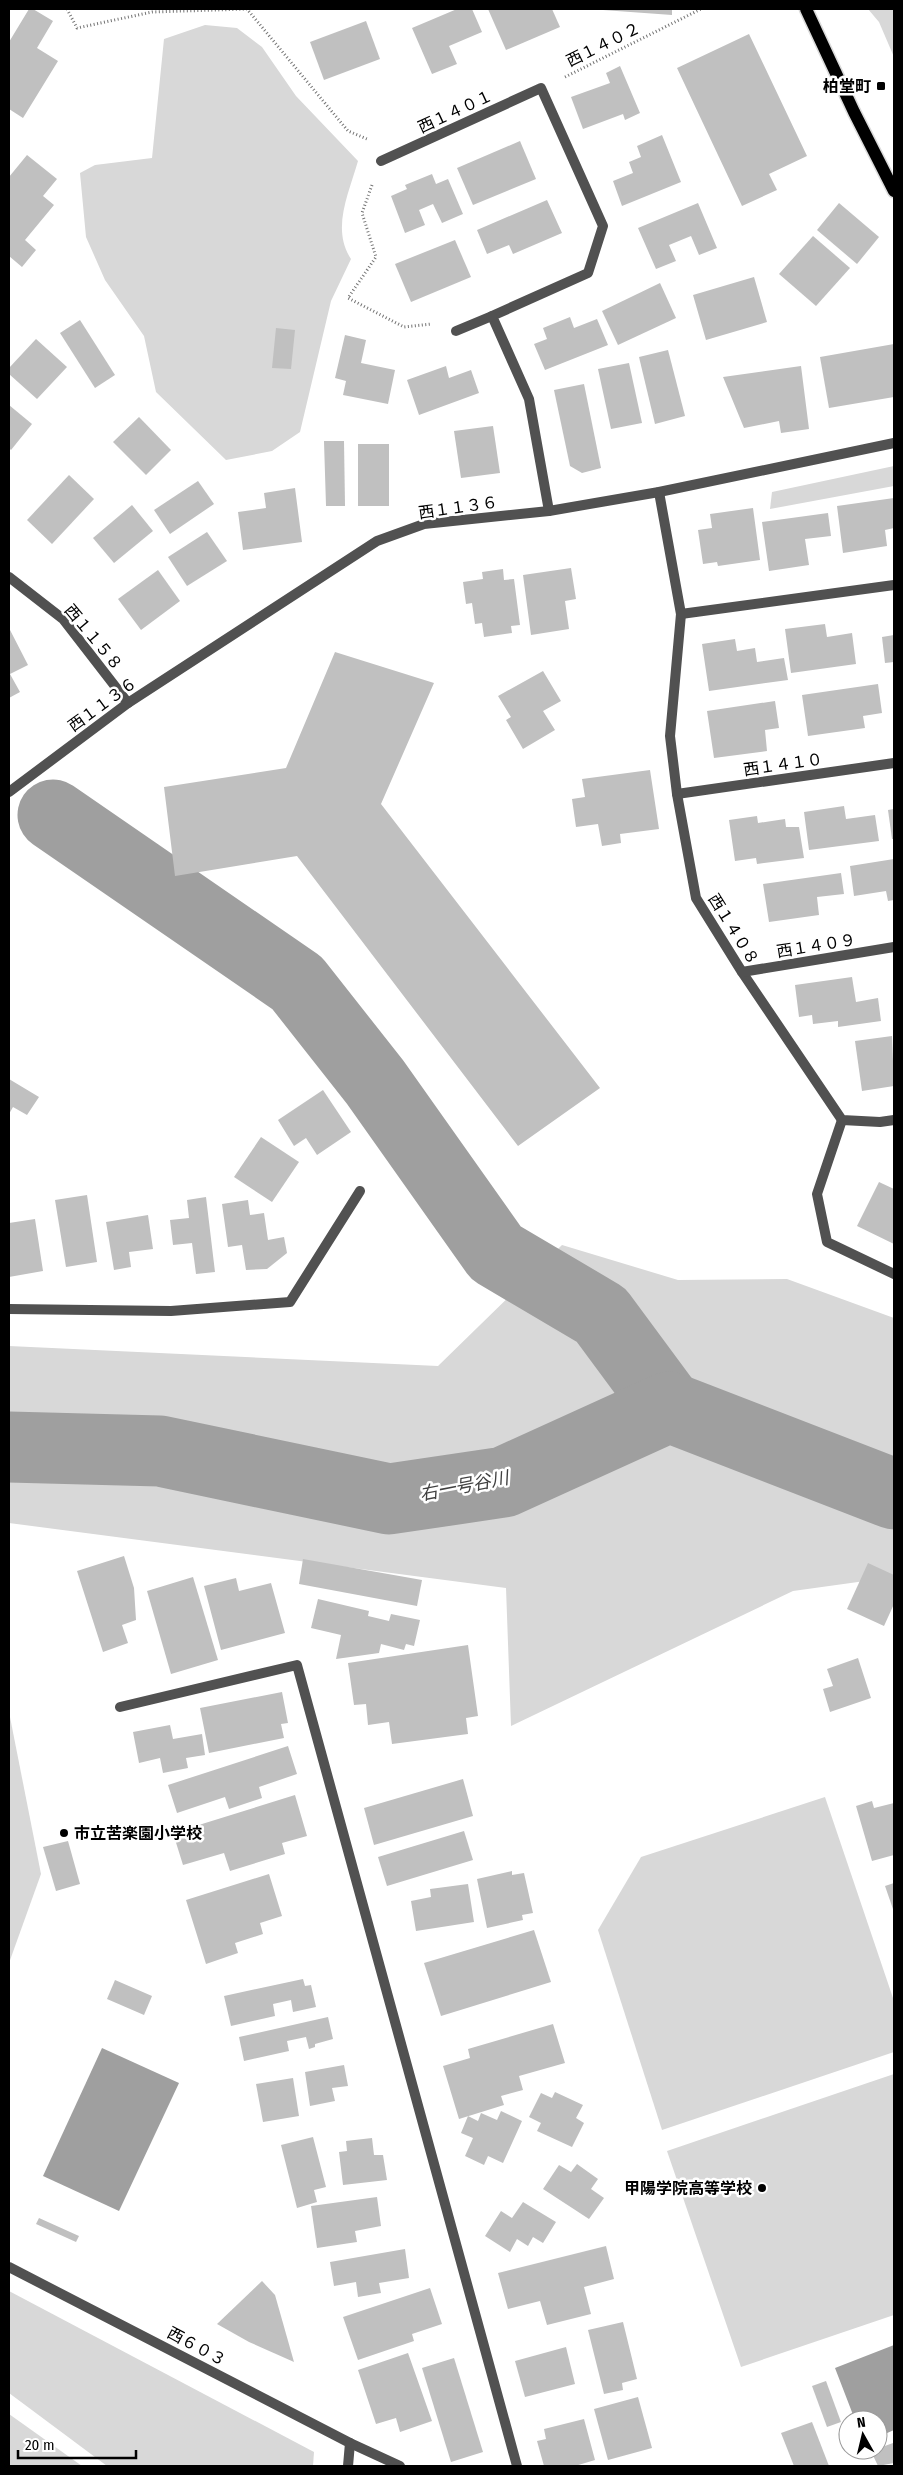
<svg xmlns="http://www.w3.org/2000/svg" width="903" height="2475" font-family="'Fira Sans Condensed','Noto Sans JP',sans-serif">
<rect width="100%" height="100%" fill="#fff"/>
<g fill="#d8d8d8">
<polygon points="868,9 894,9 894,57 879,22"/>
<path d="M205,25L237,28L262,47L296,96L358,161C349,193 331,229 351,259L331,301L300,432L272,451L226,460L156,392L144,336L105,280L86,237L80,173L95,165L152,158L164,39Z"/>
<polygon points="894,466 894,486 770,509 772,492"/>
<polygon points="562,1245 678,1280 787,1279 894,1318 894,1577 793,1591 511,1726 506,1588 9,1523 9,1346 438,1366"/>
<polygon points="9,1712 41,1874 9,1963"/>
<polygon points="825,1797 894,2001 894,2052 662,2130 598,1930 641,1857"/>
<polygon points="894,2074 894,2315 741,2367 667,2151"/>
<polygon points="9,2291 314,2452 313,2466 107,2466 9,2393"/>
<polygon points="9,2414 82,2466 9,2466"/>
</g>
<g fill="#9f9f9f">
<polygon points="102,2048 179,2083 119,2211 43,2176"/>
<polygon points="894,2345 894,2430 878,2437 878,2420 855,2420 835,2368"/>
</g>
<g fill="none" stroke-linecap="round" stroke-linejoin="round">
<g stroke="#9f9f9f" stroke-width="71">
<polyline points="53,815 297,983 375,1082 496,1253 601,1315 669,1407"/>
<polyline points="9,1447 160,1451 389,1499 504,1482 669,1407 894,1494"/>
</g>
</g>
<g fill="#c0c0c0">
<polygon points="29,9 33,9 53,21 37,48 58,61 23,118 9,109 9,42"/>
<polygon points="457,9 472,9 482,32 449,46 457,64 432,74 412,28"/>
<polygon points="488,9 552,9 560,27 506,50"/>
<polygon points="589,9 672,9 672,15"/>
<polygon points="366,21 380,59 324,80 310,42"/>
<polygon points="749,34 807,156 769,174 777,190 742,206 677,68"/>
<polygon points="620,66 640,113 625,120 623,114 583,129 571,97 610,83 606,73"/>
<polygon points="662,135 681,182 622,206 613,181 633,173 629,162 641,157 637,146"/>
<polygon points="520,141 536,179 473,205 457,168"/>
<polygon points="27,155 57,179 43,196 54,205 25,240 36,250 22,267 9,256 9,177"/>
<polygon points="432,174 436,184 448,179 463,214 442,223 433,204 419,210 425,225 405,233 391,196 407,189 405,185"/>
<polygon points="547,200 562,233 513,254 509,245 487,254 477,230"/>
<polygon points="698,203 717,248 699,255 691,236 669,245 676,261 656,269 638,228"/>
<polygon points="839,203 879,237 857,264 817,230"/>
<polygon points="813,236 850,268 816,306 779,274"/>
<polygon points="455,240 471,277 411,302 395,264"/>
<polygon points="754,277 767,322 706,340 693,295"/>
<polygon points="660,283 676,318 618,345 602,311"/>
<polygon points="570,317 574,328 597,319 608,345 545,370 534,344 547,339 543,328"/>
<polygon points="80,320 115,375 95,388 60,333"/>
<polygon points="276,328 295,330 291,369 272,368"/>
<polygon points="345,335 366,340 361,363 395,370 388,404 343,395 346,381 335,378"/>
<polygon points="36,339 67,367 37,399 9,374 9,368"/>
<polygon points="894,344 894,397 829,408 820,357"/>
<polygon points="668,350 685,416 655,424 639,357"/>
<polygon points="629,363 642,423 611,429 598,369"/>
<polygon points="446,366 449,378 471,370 479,393 419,415 407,380"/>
<polygon points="801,366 809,429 781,433 779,421 744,428 723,377"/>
<polygon points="584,384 601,468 582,473 570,466 554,390"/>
<polygon points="9,405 32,424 11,450 9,448"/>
<polygon points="139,417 171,450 146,475 113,442"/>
<polygon points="493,426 500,473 461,478 454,431"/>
<polygon points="324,441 344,441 345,506 326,506"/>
<rect x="358" y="444" width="31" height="62"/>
<polygon points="69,475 94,499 52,544 27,520"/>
<polygon points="198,481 214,504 170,534 154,510"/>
<polygon points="295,488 302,542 243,550 238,512 266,508 264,493"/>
<polygon points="894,498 894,528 885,530 887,546 843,553 837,506"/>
<polygon points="132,505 153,531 114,563 93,538"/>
<polygon points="753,508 760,560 718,566 717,562 703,564 698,530 712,528 710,514"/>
<polygon points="828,513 831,536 805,539 809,565 769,571 762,522"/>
<polygon points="207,532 227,561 187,586 168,557"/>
<polygon points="571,568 576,599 565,601 569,629 531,635 523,575"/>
<polygon points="503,569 504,580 514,579 520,625 511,626 512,633 484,637 482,623 475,624 472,603 466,604 463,582 483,579 482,572"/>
<polygon points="158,570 180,601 141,630 118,599"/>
<polygon points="825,624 827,637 852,633 856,664 791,673 785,629"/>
<polygon points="9,628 28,665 10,674 20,692 9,698"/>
<polygon points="894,635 894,662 885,663 882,637"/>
<polygon points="735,639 737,651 755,648 757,662 784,658 788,680 709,691 702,644"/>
<polygon points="335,652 434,683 381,804 600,1088 518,1146 297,856 175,876 164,787 286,768"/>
<polygon points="543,671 561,701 543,711 555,730 523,749 506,720 511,717 498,696"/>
<polygon points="878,684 882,713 863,716 865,728 808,736 802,695"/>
<polygon points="775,701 779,728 765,730 767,751 714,758 707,711"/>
<polygon points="650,770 659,829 620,834 621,843 602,846 598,824 576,827 572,799 585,797 582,779"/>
<polygon points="844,806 846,819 875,815 879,841 809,850 804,812"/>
<polygon points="894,809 894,839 892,839 888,810"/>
<polygon points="757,816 758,823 785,819 786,827 799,827 804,858 757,864 756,858 735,861 729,820"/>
<polygon points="894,859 894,900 888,901 886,891 854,896 850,866"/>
<polygon points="841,873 844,894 817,897 819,915 769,922 763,884"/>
<polygon points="852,977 856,1002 878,998 881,1021 838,1027 838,1021 813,1024 812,1015 799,1017 795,985"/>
<polygon points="892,1036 894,1086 862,1091 855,1041"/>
<polygon points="9,1079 39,1097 27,1115 13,1107 9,1114"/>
<polygon points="323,1090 351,1132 317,1155 306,1138 294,1146 278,1120"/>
<polygon points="261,1137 299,1162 272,1202 234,1177"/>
<polygon points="879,1182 894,1189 894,1244 857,1226"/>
<polygon points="87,1195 97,1262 66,1267 55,1200"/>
<polygon points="206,1197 215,1272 196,1274 192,1243 173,1245 170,1220 189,1218 187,1200"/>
<polygon points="248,1200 250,1215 264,1213 268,1240 284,1237 287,1253 267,1269 246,1270 242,1245 228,1247 222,1204"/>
<polygon points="148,1215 153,1249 129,1252 131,1267 114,1270 106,1222"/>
<polygon points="35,1219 43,1271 9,1277 9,1223"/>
<polygon points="124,1556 134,1588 136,1620 122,1625 128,1643 103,1652 77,1571"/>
<polygon points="303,1559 422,1580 417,1606 299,1584"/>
<polygon points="868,1563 894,1575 894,1604 884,1626 847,1609"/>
<polygon points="193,1577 218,1660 171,1674 147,1591"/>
<polygon points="236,1578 239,1591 271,1583 285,1633 221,1650 204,1586"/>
<polygon points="318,1599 369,1611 368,1616 389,1621 391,1614 420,1620 414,1646 406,1644 404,1650 381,1644 379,1653 336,1659 341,1635 311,1628"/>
<polygon points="468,1645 478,1716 466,1718 468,1734 392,1744 389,1722 368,1725 366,1704 354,1705 348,1663"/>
<polygon points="858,1658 871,1698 830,1712 823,1689 833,1686 827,1669"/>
<polygon points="282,1692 288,1723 281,1724 284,1738 209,1753 200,1708"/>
<polygon points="170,1725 173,1739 202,1734 205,1755 186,1758 188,1768 163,1773 160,1758 139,1763 133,1732"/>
<polygon points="288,1746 297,1774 259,1787 262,1798 229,1809 225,1797 177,1813 168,1785"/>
<polygon points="463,1779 473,1816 374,1845 364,1808"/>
<polygon points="295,1795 307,1836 282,1843 285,1854 230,1871 224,1853 183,1865 173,1833"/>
<polygon points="872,1801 874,1808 894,1803 894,1855 872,1861 856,1806"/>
<polygon points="464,1831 473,1860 387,1886 378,1857"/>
<polygon points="68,1841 80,1884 56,1891 43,1847"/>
<polygon points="512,1871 512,1875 524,1873 533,1913 522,1915 523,1920 487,1928 477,1879"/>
<polygon points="269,1874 282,1916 260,1923 263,1934 235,1943 238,1953 206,1964 186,1900"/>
<polygon points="894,1883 894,1912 885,1886"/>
<polygon points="468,1884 474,1922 416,1931 411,1901 431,1897 430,1889"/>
<polygon points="534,1930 551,1982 441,2016 424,1963"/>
<polygon points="303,1979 305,1986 311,1985 316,2007 293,2012 291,2000 273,2004 275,2016 231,2026 224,1996"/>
<polygon points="115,1980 152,1996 144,2015 107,1999"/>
<polygon points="328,2017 333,2039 315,2044 315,2047 309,2049 306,2037 287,2041 289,2051 244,2061 239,2037"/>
<polygon points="553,2024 565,2063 519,2076 523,2090 501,2096 504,2105 459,2119 443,2066 470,2058 468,2049"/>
<polygon points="344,2065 348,2086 332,2088 335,2101 310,2106 305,2072"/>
<polygon points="293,2078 299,2116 263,2122 256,2084"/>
<polygon points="555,2092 583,2105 576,2118 584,2123 572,2147 537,2131 541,2123 529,2117 541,2093 552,2098"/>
<polygon points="501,2111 522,2121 503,2163 488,2156 484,2165 465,2156 473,2138 461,2133 468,2116 478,2121 481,2113 497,2120"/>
<polygon points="313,2137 326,2187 314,2190 317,2202 297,2208 281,2145"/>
<polygon points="372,2138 374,2155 383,2155 387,2180 343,2185 339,2152 347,2151 346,2141"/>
<polygon points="577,2164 598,2179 591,2189 604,2198 589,2219 543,2189 559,2165 571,2172"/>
<polygon points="377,2197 381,2226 355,2231 357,2242 317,2248 311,2206"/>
<polygon points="523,2202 556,2222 543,2243 533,2237 528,2246 517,2239 510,2252 485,2236 501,2211 512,2218"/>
<polygon points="39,2218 79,2236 76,2242 36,2224"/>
<polygon points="606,2246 614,2279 584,2287 591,2314 547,2325 540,2301 508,2309 498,2273"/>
<polygon points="405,2249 409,2278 379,2283 381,2293 358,2297 356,2282 334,2286 330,2262"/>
<polygon points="262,2281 275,2295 294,2362 249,2342 217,2324"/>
<polygon points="430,2288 442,2324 412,2334 414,2341 358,2360 343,2317"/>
<polygon points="623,2322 637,2379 622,2383 623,2390 604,2394 588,2330"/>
<polygon points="566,2347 575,2384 525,2397 515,2361"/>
<polygon points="408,2353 432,2421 400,2432 396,2418 376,2424 358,2370"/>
<polygon points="454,2358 483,2452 451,2462 422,2368"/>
<polygon points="826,2381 841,2422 827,2427 812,2386"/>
<polygon points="638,2397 652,2448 608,2460 594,2409"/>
<polygon points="584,2419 595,2460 575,2466 544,2466 537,2441 546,2439 544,2429"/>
<polygon points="812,2422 829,2466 794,2466 781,2433"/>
<polygon points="893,2443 894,2463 878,2466 871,2451"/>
</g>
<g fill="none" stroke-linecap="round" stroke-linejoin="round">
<defs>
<polyline id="primary" points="806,9 854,112 894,191"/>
</defs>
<use href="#primary" stroke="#dbdbdb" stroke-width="15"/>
<g stroke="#737373" stroke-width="3" stroke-dasharray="1 2.5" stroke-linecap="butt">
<polyline points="67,9 77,28 152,12 247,9 348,131 367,139"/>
<polyline points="565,77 701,9"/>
<polyline points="372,185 362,213 376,257 348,298 404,327 432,324"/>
</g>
<g stroke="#515151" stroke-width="10">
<polyline points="381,161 541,88 603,226 588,273 492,316 529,399 549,511"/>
<polyline points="456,331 492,316"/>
<polyline points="659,492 681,614 670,736 677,794 696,898 742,972 842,1120 880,1122 894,1120"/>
<polyline points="9,577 63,619 128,703"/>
<polyline points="681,614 894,585"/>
<polyline points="9,792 128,703 377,541 424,524 549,511 659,492 894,443"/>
<polyline points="677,794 894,763"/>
<polyline points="742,972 894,947"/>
<polyline points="842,1120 817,1194 827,1242 894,1274"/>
<polyline points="9,1309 171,1311 290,1302 360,1191"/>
<polyline points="120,1707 297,1665 517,2466"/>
<polyline points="9,2267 350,2443 348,2466"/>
<polyline points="350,2443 400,2466"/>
</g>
<use href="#primary" stroke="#000" stroke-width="12"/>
</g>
<g fill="#000" stroke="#fff" stroke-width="2">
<rect x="876" y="81" width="10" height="10" rx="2.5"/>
<circle cx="64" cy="1833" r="5"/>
<circle cx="762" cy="2188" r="5"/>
</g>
<g text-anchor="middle" stroke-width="5" stroke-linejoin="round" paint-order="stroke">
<g font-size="16" fill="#000" stroke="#fff">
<text transform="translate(603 44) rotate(-26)" y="6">西１４０２</text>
<text transform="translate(455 111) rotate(-25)" y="6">西１４０１</text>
<text transform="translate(458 507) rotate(-8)" y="6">西１１３６</text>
<text transform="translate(94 637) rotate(50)" y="6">西１１５８</text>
<text transform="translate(102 704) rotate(-36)" y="6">西１１３６</text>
<text transform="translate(783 764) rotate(-8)" y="6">西１４１０</text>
<text transform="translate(734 929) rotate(58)" y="6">西１４０８</text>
<text transform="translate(816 945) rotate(-9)" y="6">西１４０９</text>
<text transform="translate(197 2346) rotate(28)" y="6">西６０３</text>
</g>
<g font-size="16" font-weight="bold" fill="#000" stroke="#fff" text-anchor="end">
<text x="871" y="92">柏堂町</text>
<text x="74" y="1839" text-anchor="start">市立苦楽園小学校</text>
<text x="752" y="2194">甲陽学院高等学校</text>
</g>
<g font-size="18" font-style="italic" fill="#404040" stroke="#fff">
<text transform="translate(464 1486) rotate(-11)" y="6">右一号谷川</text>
</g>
</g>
<rect width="903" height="2475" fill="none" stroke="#000000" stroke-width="20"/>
<g transform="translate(863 2435) rotate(352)"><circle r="24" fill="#ffffff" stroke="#999999"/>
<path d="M0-4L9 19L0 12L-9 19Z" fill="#000000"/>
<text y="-8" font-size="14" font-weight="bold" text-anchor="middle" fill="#000000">N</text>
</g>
<path d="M18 2450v8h118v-8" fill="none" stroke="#000000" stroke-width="2.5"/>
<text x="25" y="2450" font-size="15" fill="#000000" stroke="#ffffff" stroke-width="4" paint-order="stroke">20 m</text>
</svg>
